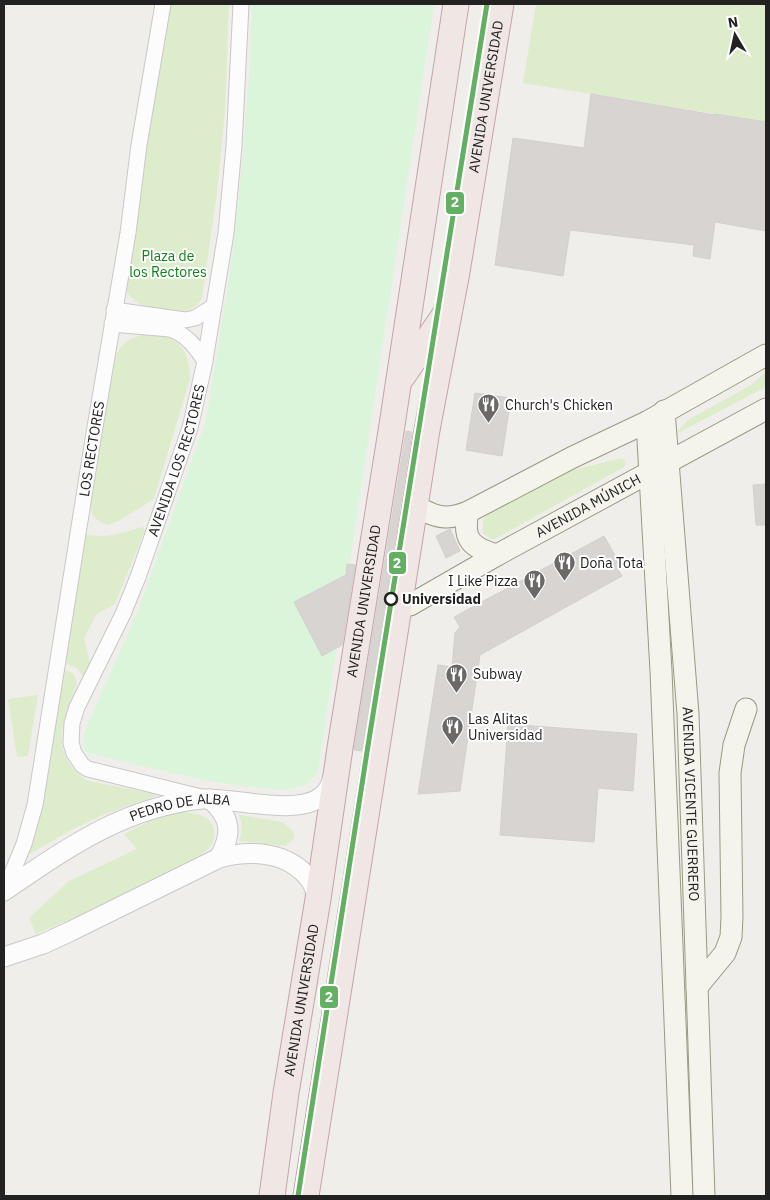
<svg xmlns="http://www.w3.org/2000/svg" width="770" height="1200" font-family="'IBM Plex Sans',sans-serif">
<rect width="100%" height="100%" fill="#f0eeeb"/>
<g fill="#ddeccb">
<path d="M171,4H229L225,111L217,193L202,298C187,325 136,313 124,287Z"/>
<polygon points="536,4 766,4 766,122 523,83"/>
<path d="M150,334C179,336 190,351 190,379L154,499L118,521L109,525C96,522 90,514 89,501L115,357C122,341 133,336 150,334Z"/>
<polygon points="766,372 766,387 674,435 688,420 751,385"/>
<polygon points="622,458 626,462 624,467 495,539 491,539 483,533 483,521 488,513 569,471"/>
<path d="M137,528L143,527L145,530L115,604L97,614L84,638L90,663L83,677L77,668L63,663L84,534C103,538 119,535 137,528Z"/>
<path d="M62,669C72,671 76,675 77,685C62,721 48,755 88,781L155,794L156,796L105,814L71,830L30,854L28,851L46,787Z"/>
<polygon points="38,695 28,756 17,757 8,699"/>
<path d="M183,812C194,813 208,815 213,826C216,833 214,842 209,848C198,859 179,866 165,873C123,894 80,916 36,934L29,918L69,881L137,849L124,834C143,824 162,814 183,812Z"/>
<path d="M239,815L283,822L294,833V838L285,846L239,841C242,832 243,824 239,815Z"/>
</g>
<path fill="#daf5da" d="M252,4H434L318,771C315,776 311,782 305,785C274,801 131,763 92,754L85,751C81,738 87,726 92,715L138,611L206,420L232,261L243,155L250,64Z"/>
<g fill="#d7d4d2" stroke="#d3d0cc">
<polygon points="591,94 715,115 715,114 766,122 766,231 715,222 710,259 693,256 694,245 570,230 563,276 495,265 513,138 584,148"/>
<polygon points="475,393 511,398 502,456 466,450"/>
<polygon points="406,431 412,432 362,751 354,750"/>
<polygon points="766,484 766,525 756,525 753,485"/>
<polygon points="450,529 460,551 446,558 436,536"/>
<polygon points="604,536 617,559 616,566 622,576 480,655 460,791 418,794 438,665 452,667 455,633 460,627 454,617"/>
<polygon points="347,564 355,565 342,645 322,656 294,602 346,575"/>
<polygon points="508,724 637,734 633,791 598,788 594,842 500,835"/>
</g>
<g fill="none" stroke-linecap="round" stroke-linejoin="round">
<defs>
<g id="minor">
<polyline points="114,310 185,320 195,318 213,307"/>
<path d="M112,324L170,329C187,335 195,346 205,361"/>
<path id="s1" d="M201,797L88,769L82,765L74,753L71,743L72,723L77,707L123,614L138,577L190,428L204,366L226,233L234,146L241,4"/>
<path id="s2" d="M5,890L24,844L35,805L93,439L128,233L139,145L163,4"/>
</g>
<g id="tertiary">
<path d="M210,799C231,817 233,833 219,858"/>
<path id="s3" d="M4,891C67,848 124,807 202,799C233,797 297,817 322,796C328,792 331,784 333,776"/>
<path d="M4,957L43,944L69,932L219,858C252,849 290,852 311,881C314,886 316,893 318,899"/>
</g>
<g id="secondary">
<path id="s4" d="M664,411L688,714L704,1196"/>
<polyline points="647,422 661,671 682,1196"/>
<path d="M423,510C440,519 450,519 468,512L573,457L647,422L766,355"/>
<path d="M468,512C462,540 472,548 497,555"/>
<path id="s5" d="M410,605L497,555L766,409"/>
<polyline points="697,987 725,953 731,937 732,917 730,773 734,745 746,709"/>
</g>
<g id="trunk">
<polyline points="403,376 445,314"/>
<path id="s6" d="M272,1196L286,1093L318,899L340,748L392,425L456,4"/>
<path id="s7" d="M306,1196L427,430L457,272L501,4"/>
</g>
</defs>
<use href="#minor" stroke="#c9c8c7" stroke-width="17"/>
<use href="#tertiary" stroke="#c9c8c7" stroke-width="21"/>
<use href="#secondary" stroke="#999a82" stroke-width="23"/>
<use href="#trunk" stroke="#c5a2ac" stroke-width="27"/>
<use href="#minor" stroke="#fdfcfc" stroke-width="15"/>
<use href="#tertiary" stroke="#fdfcfc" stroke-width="19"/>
<use href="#secondary" stroke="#f4f4ed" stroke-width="21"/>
<use href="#trunk" stroke="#f0e6e4" stroke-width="25"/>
<defs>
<polyline id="metro-1" points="298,1196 367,752 487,4"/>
</defs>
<use href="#metro-1" stroke="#fff" stroke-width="9"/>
<use href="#metro-1" stroke="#64b062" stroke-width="5"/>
</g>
<defs>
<symbol id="restaurant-pin" viewBox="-11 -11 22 30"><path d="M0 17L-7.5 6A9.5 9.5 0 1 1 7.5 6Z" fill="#6a6968" stroke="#fff"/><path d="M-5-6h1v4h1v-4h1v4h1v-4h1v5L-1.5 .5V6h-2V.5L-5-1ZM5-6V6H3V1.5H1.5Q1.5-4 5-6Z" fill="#fff"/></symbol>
</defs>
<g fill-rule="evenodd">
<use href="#restaurant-pin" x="476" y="392" width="25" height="34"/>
<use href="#restaurant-pin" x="552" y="550" width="25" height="34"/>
<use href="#restaurant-pin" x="522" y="568" width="25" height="34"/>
<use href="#restaurant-pin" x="444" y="662" width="25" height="34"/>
<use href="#restaurant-pin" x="440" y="714" width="25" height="34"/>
</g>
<circle fill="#fff" stroke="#222" stroke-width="2.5" cx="391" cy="599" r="6"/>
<g text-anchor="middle" stroke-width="4" stroke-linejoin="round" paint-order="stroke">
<g font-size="14" fill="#222" stroke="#fff">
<text dy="5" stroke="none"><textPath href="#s7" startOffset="1114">AVENIDA UNIVERSIDAD</textPath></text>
<text dy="5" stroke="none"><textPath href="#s2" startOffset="451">LOS RECTORES</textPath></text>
<text dy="5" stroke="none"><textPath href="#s1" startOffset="452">AVENIDA LOS RECTORES</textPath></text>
<text dy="5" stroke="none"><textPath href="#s5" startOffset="204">AVENIDA MÚNICH</textPath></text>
<text dy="5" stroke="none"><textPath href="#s6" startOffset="602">AVENIDA UNIVERSIDAD</textPath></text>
<text dy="5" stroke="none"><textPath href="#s4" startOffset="394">AVENIDA VICENTE GUERRERO</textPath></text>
<text dy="5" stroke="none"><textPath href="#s3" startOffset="198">PEDRO DE ALBA</textPath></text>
<text dy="5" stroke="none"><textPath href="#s6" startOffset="198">AVENIDA UNIVERSIDAD</textPath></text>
</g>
<g font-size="14" fill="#0c8416" stroke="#fff">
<text x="168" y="261">Plaza de<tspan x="168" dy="16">los Rectores</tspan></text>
</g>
<g font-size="14" fill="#222" stroke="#fff" text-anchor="start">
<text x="505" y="410">Church's Chicken</text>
<text x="580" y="568">Doña Tota</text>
<text x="518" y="586" text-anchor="end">I Like Pizza</text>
<text x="473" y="679">Subway</text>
<text x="468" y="724">Las Alitas<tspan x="468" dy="16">Universidad</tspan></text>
</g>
<g font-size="14" font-weight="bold" fill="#222" stroke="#fff" text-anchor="start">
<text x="402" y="604">Universidad</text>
</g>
</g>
<g stroke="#fff" stroke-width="2">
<rect x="445" y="191" width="20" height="24" rx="5" fill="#64b062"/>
<rect x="388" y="551" width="19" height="24" rx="5" fill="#64b062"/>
<rect x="319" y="985" width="20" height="24" rx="5" fill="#64b062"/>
</g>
<g font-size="14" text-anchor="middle" font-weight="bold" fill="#fff">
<text x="455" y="207">2</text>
<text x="397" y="568">2</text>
<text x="329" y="1002">2</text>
</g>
<rect width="770" height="1200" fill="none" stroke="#222222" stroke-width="10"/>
<g transform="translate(735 35) rotate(351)" stroke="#ffffff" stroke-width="4" paint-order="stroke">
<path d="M0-4L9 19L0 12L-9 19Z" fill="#222222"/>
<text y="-8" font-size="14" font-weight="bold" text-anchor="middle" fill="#222222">N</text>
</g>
</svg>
